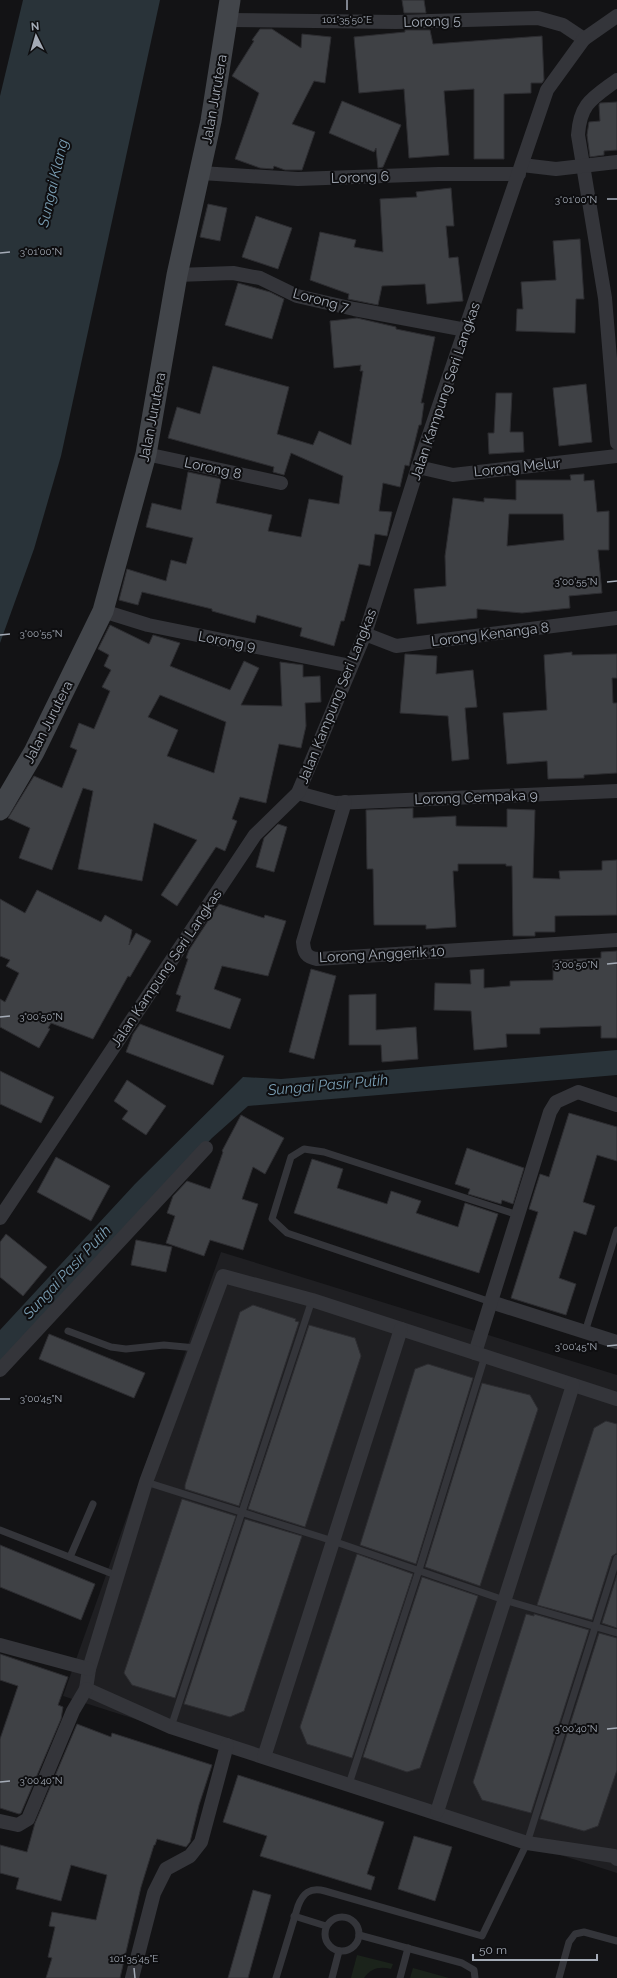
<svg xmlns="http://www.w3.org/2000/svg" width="617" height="1978" font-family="Raleway,sans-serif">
<rect width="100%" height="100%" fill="#131315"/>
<polygon fill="#1f1f22" points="221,1252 617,1375 617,1873 63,1696"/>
<g fill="#1b231b">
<path d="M357,1955L393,1964L391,1969C380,1966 371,1968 364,1978H351Z"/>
<polygon points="413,1968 449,1978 410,1978"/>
</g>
<g fill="#293339">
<polygon points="23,0 160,0 61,456 34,549 0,643 0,96"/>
<polygon points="617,1050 617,1075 248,1106 212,1138 0,1366 0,1330 135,1184 243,1077 281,1079"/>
</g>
<g fill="#3f4145" stroke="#2d2d31" fill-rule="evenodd">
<polygon points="402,0 424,0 426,13 404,13"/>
<polygon points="260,29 272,29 301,48 302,34 331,37 325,83 314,81 292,124 315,132 302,170 285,170 274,166 273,169 260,168 235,159 259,93 232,76 254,41 252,40"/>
<polygon points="405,30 430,30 433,44 542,36 544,80 542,83 531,83 531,93 504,94 504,159 474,159 474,89 444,91 449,155 409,158 404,89 359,93 354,37 405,32"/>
<polygon points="342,101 401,125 383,167 378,168 376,148 374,152 329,133"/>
<polygon points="617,102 617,150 604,151 604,155 590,157 587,135 589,122 600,121 599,105 600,103"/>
<polygon points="451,188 454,226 446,226 449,258 458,257 463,301 427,304 425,284 382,286 378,305 348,299 349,294 310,280 320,232 356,240 354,247 383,252 380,199 417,197 416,192"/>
<polygon points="208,204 227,208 220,241 200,237"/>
<polygon points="256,216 292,228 278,269 242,257"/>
<polygon points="580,239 584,299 576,299 575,333 516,331 517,309 523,309 521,282 556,280 553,241"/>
<polygon points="238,283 270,292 284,299 272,339 225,325"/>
<polygon points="357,318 396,327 396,329 435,337 421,403 424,403 421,425 419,425 409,466 405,465 400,487 383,483 379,511 392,512 387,536 375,534 370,566 359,564 344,621 341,621 334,646 300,636 302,628 257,615 255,623 212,611 212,609 142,592 138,605 119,600 127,569 166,581 171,560 186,564 193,538 146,527 152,503 181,510 188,472 221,479 216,503 272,515 268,531 301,537 309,499 339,504 343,476 291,453 284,475 273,472 274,467 168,438 177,407 200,414 213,366 289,387 277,434 313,445 319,431 351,445 363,371 360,371 361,365 334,368 330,321"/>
<polygon points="586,384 592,442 559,446 553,388"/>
<polygon points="496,393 512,393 510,432 523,432 524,452 489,454 488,433 494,433"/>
<path d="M584,474V481L594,480L597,512L609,511V550H598L602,593L569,596L570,608L522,613L477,609V618L417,624L414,589L446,586L445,556L453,498L484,502V498L516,500V480H571L570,475ZM509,514H563L564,540L507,546Z"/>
<path d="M110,625L149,644L153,635L180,643L170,666L230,690L244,661L259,668L241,705L282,706L280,662L303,665V677L320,676L321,702L305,703L306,726L301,748L279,744L266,803L240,797L232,819L237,821L225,851L216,847L177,906L161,895L197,840L154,823L142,881L78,869L93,791L83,788L52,870L19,858L30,828L8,818L34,776L62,788L77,750L70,747L79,723L94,729L110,691L102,687L111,670L104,666L109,655L98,649ZM160,695L226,722L214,773L167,756L178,730L148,717Z"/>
<polygon points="572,652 572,655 617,654 617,678 612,678 613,703 617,703 617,773 584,775 584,778 548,779 547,761 507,764 503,713 547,710 544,655"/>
<polygon points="405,654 437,656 436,674 473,670 477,707 465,708 469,759 452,761 448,716 400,713"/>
<polygon points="413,808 413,818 456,816 456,826 507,827 507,809 535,810 533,878 560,879 559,871 602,870 602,861 617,860 617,915 555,916 555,932 535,932 535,936 513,936 512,866 506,866 506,864 458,864 458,871 453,871 456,927 426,929 426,925 374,925 373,869 367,869 366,810"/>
<polygon points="278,824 287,827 274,872 256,867 264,838"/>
<polygon points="37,890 101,922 105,915 132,930 129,945 136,933 151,941 130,977 128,976 93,1039 51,1023 48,1028 50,1029 39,1048 0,1027 0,999 5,1002 19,973 6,966 10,960 0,956 0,899 25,913"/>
<polygon points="219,904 264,918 265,915 286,921 268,976 222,966 214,989 241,999 230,1029 176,1011 181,996 176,994 188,959 186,958 189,950"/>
<polygon points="617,951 617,1038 601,1038 601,1026 540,1028 540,1034 506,1034 507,1047 474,1050 471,1011 434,1010 435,983 471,984 470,970 484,969 484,988 510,986 510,981 553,980 553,960 601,958 601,952"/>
<polygon points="311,969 336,976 314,1059 289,1052"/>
<polygon points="376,994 376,1030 416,1027 418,1059 382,1062 381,1045 349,1045 349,995"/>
<polygon points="140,1024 224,1056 213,1085 126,1052 133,1034"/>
<polygon points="0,1071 54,1097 41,1123 0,1104"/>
<polygon points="127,1080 166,1106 146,1135 122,1119 128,1111 114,1101"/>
<polygon points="569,1113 617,1127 617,1161 597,1155 583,1202 595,1206 586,1235 574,1231 559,1278 576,1284 566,1315 511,1298 538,1212 529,1209 540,1174 549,1177"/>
<polygon points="241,1115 284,1138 265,1174 253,1167 242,1199 258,1204 243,1250 210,1240 204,1256 166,1243 175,1216 167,1213 173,1196 187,1181 210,1189 223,1152 222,1151"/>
<polygon points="467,1148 524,1168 513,1204 502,1200 501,1204 468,1194 470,1189 455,1184"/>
<polygon points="56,1157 110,1186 91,1221 37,1192"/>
<polygon points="312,1159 343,1169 337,1188 387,1204 391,1191 421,1201 416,1213 458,1227 465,1203 498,1214 479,1273 294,1213"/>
<polygon points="6,1234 47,1267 23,1296 0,1277 0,1242"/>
<polygon points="136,1240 172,1247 166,1272 131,1265"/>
<polygon points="253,1305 296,1319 295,1321 299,1322 239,1506 185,1489 185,1485 240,1312"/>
<polygon points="309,1325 355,1338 361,1356 305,1527 248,1509"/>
<polygon points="49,1334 145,1373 134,1398 39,1359"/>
<polygon points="428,1364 473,1378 416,1564 360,1545 415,1369"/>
<polygon points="482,1383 530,1395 538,1409 480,1586 425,1567"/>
<polygon points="606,1421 617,1424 617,1553 612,1556 592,1620 537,1605 594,1428"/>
<polygon points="182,1499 236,1516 175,1698 132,1685 124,1673"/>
<polygon points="245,1519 302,1536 244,1711 230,1717 184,1704"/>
<polygon points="0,1545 95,1584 81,1620 0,1587"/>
<polygon points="357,1554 413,1574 352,1758 307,1744 300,1727"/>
<polygon points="617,1575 617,1628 602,1623"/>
<polygon points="422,1577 478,1596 420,1768 407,1772 363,1757"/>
<polygon points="526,1614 534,1616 534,1614 589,1630 531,1813 482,1800 473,1782"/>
<polygon points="599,1633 617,1638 617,1770 598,1826 584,1831 540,1819"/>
<polygon points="0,1654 68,1677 58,1705 63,1707 61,1719 21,1813 19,1814 0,1808 0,1739 18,1686 0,1680"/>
<polygon points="77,1724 111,1737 112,1733 212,1765 199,1805 190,1842 186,1847 157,1839 155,1845 154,1845 141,1887 120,1978 46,1978 52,1958 48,1957 55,1927 49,1926 52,1912 96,1920 107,1875 71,1865 61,1901 16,1889 19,1878 0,1873 0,1845 27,1852 35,1823"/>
<polygon points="238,1775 384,1822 367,1874 375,1877 371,1890 260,1856 267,1836 223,1822"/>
<polygon points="414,1836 452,1847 435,1901 398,1889"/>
<polygon points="253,1890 271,1895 248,1978 228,1978"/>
</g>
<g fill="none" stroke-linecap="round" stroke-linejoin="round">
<g stroke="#34353a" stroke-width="7">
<polyline points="491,1302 287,1233 272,1219 291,1157 304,1149 324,1152 518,1215"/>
<polyline points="68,1331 111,1347 126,1349 164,1345 196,1348"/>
<polyline points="585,1332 617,1230"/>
<polyline points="146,1482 333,1541 504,1600 617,1633"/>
<polyline points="0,1530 118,1576"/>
<polyline points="70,1557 93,1504"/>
<polyline points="171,1727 312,1300"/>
<polyline points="349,1784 419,1570 485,1356"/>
<polyline points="294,1916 326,1926"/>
<circle cx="342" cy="1934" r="17"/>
<polyline points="359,1935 462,1963 474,1970 475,1978"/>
<path d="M276,1978L298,1906C303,1893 310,1887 325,1891L482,1936L527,1843L617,1558"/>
<polyline points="332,1978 339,1951"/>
<polyline points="400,1978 408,1948"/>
<polyline points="559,1978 569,1942 575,1934 584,1932 617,1941"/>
</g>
<g stroke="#34353a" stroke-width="14">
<polyline points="228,20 396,22 538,18 563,25 584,39"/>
<path d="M617,80C593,98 580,103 578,135L605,298L617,443"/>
<polyline points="522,165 556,169 617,162"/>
<polyline points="201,173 298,179 438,174 519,174"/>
<polyline points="177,275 233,273 260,278 297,296 354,309 466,330"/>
<polyline points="146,454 281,483"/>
<polyline points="418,467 453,475 617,456"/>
<polyline points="103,611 148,625 351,666"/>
<polyline points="365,634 396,646 617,618"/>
<polyline points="298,793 335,803 617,791"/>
<path d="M345,802L303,942C304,953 306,957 317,959L617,940"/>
<polyline points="0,1218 255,835 298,793 365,634 418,467 547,90 584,39 617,16"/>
<polyline points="491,1302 617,1342"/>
<polyline points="475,1353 550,1112 556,1102 578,1092 617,1105"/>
<polyline points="0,1370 206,1148"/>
<polyline points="617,1399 312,1300 223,1276 146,1482 89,1669 86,1689 171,1727 527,1843 614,1856 617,1859"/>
<polyline points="0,1645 89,1669"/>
<polyline points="264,1757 401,1329"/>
<polyline points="437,1812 573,1385"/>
<polyline points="0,1821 18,1825 28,1819 73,1711 86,1689"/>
<polyline points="132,1978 154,1893 166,1869 190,1856 201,1842 227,1745"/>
</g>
<polyline stroke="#42454a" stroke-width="21" points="0,810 34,752 103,611 146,454 177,275 211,121 230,0"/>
</g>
<path fill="none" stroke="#a4abb6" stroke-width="1.5" d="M347,0V10M607,199H617M0,253L10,252M607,582L617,581M0,635L10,634M607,964L617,963M0,1017L10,1016M607,1346L617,1345M0,1399H10M607,1729L617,1728M0,1782L10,1781M134,1968L135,1978"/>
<g text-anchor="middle" stroke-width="4" stroke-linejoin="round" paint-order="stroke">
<g font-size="14" fill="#a4abb6" stroke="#0e0e10">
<text transform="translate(432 21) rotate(-2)" y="5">Lorong 5</text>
<text transform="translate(214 99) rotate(-80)" y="5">Jalan Jurutera</text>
<text transform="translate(360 177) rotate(-2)" y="5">Lorong 6</text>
<text transform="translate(321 300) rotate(15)" y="5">Lorong 7</text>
<text transform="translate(445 391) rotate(-71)" y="5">Jalan Kampung Seri Langkas</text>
<text transform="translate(152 417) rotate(-79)" y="5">Jalan Jurutera</text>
<text transform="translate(517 467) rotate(-6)" y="5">Lorong Melur</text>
<text transform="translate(213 468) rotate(12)" y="5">Lorong 8</text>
<text transform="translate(490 634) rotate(-7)" y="5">Lorong Kenanga 8</text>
<text transform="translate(227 641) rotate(11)" y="5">Lorong 9</text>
<text transform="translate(337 696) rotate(-68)" y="5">Jalan Kampung Seri Langkas</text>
<text transform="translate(48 722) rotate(-63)" y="5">Jalan Jurutera</text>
<text transform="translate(476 797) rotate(-2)" y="5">Lorong Cempaka 9</text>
<text transform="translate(382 954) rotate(-3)" y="5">Lorong Anggerik 10</text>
<text transform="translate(166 968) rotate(-56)" y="5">Jalan Kampung Seri Langkas</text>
</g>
<g font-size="15" font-style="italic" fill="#799db2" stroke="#0e0e10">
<text transform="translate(53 183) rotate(-77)" y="5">Sungai Klang</text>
<text transform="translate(328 1085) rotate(-5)" y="5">Sungai Pasir Putih</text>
<text transform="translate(67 1272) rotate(-47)" y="5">Sungai Pasir Putih</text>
</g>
</g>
<g font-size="10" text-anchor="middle" fill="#a4abb6" stroke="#0e0e10" stroke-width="4" stroke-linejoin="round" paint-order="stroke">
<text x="347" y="23">101°35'50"E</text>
<text x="576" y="203">3°01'00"N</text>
<text x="41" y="255">3°01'00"N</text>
<text x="576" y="585">3°00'55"N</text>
<text x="41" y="637">3°00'55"N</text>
<text x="576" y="968">3°00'50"N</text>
<text x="41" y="1020">3°00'50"N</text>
<text x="576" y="1350">3°00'45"N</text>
<text x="41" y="1402">3°00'45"N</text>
<text x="576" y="1732">3°00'40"N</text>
<text x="41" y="1784">3°00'40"N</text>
<text x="134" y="1962">101°35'45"E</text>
</g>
<g transform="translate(36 36) rotate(355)" stroke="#0e0e10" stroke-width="3" paint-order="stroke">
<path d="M0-3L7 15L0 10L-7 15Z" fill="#a4abb6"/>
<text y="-6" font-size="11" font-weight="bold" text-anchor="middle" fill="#a4abb6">N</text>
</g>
<path d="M473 1954v6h124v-6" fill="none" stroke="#a4abb6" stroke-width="2"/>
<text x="479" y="1954" font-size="12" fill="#a4abb6" stroke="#0e0e10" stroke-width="3" paint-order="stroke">50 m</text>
</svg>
